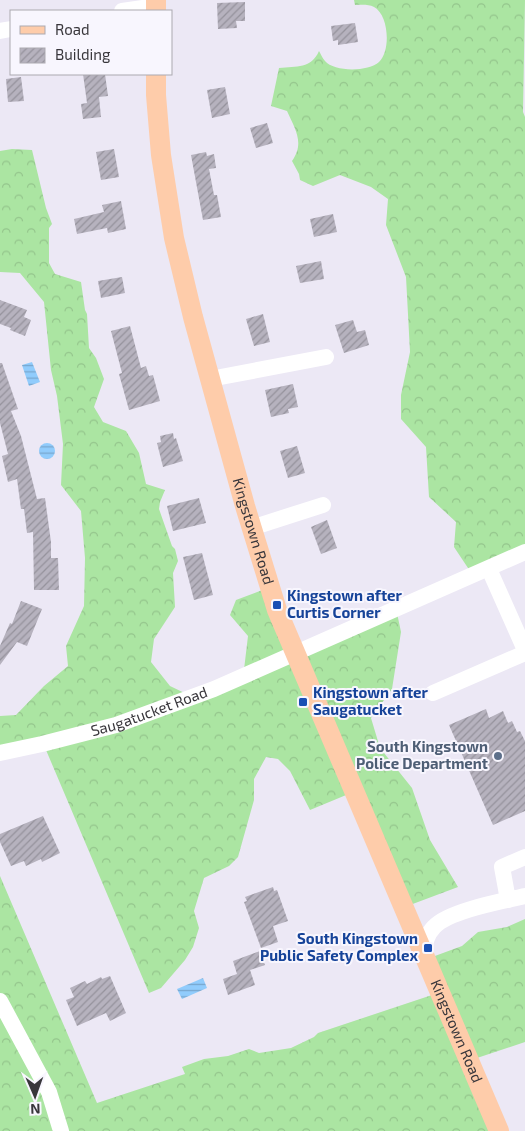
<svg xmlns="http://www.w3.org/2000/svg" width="525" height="1131" font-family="'Exo 2',sans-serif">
<defs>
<pattern id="forest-crowns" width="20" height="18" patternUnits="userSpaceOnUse" patternTransform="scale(1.25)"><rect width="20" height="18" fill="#abe5a2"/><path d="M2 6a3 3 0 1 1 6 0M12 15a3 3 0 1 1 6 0" fill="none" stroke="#94c58c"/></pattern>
<pattern id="water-rules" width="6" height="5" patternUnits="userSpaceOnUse" patternTransform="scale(1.25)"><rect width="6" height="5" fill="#91ccfc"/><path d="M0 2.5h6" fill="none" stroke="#77a6cd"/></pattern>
<pattern id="building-hatch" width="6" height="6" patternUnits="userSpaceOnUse" patternTransform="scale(1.25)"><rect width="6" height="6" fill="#b6b2be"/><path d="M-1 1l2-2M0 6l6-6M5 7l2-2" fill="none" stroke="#95929c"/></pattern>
</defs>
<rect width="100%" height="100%" fill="#ece8f5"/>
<g fill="url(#forest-crowns)">
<path d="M354,0H525L523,112L525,117V555L472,574L454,547L456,522L429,497L426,447L401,419V395L410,352L406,277L386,225L388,199L371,187L340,175L313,186L300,180L299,174L292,161C305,143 295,129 287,111L271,106L279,68C297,66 311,69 319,51C321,54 322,58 325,61C334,72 368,72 379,62C391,51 389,15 374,7C368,4 361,5 355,5Z"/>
<polygon points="12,149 32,150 46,208 52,224 49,228 49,263 55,274 81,282 85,310 87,314 89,348 96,358 104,379 94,407 103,422 126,431 139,453 146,484 165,490 160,502 159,509 172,546 175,549 178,561 173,573 175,607 154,639 151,662 170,686 195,698 243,678 248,636 230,615 236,600 265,589 291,649 397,613 401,632 392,689 371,718 380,748 412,788 430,840 458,887 402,908 351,793 310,810 290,771 278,759 266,757 254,779 254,800 238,857 229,866 204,878 194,911 199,928 193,947 185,960 161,988 149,993 46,750 0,759 0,716 16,715 44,686 68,666 66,646 84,606 85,558 81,511 61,485 63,444 57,396 51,370 44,302 20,273 0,272 0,151"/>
<polygon points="0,876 97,1103 185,1074 182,1067 204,1059 228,1056 249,1049 259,1053 291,1048 314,1037 318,1033 435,994 424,960 462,946 478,932 507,927 525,919 525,1042 468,1061 496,1131 0,1131"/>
</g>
<g fill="url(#water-rules)">
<polygon points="32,362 40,382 29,386 22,365"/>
<circle cx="47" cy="451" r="8"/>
<polygon points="203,978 207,988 182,999 177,989"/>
</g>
<g fill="url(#building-hatch)">
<polygon points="245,2 245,21 236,21 237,28 218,29 217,3"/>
<polygon points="355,23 358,42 338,45 338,40 333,41 331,26"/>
<polygon points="83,74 105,74 108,96 99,97 101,117 83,119 81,104 87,103"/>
<polygon points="21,77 24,101 8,102 6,79"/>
<polygon points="225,87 230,114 212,118 207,90"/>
<polygon points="267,123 273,143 256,148 250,128"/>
<polygon points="114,149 119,177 101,180 96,152"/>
<polygon points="206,152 207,156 214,154 216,168 209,169 214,195 217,195 221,217 203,220 191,155"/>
<polygon points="121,201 126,229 108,233 107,228 77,234 74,219 104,212 102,205"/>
<polygon points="333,214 337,232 314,237 310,219"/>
<polygon points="321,261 324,279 300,283 296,266"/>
<polygon points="122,277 125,293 101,298 98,281"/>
<polygon points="0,300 27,310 24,317 31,320 25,336 10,330 11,328 0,324"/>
<polygon points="263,314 270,342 254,346 246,319"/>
<polygon points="353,320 357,332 365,330 369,345 344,353 335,325"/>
<polygon points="130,326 141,368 146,366 149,376 153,375 160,401 129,410 119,374 122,373 111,331"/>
<polygon points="0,363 2,363 18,409 11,411 21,436 37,499 45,498 51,542 51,558 58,558 59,590 34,590 33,532 27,533 24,509 21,509 17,479 8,482 2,456 8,454 0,423"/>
<polygon points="293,384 298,407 288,409 289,413 271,417 265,390"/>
<polygon points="173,433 174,439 176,438 183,461 163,467 157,443 161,442 160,436"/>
<polygon points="297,446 305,473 288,478 280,451"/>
<polygon points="199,498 206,523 173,531 167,506"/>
<polygon points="327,520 337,548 321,554 311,527"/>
<polygon points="202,553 213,595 194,600 183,557"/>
<polygon points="21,601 42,609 27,646 17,642 0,665 0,646 10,623 12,624"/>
<polygon points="486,709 489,718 503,711 508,723 512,721 517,732 520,731 525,741 525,811 493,825 449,725"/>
<polygon points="43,816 60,853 42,862 41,859 26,866 24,861 11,866 0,842 0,834"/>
<polygon points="273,887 274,891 277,890 288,921 273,926 278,942 261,948 244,902 247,901 245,897"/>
<polygon points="260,951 265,965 250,970 255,985 228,995 223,979 237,974 233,961"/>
<polygon points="110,976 126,1013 110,1021 106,1013 77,1026 66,1000 74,997 70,988 85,981 87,984 101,977 102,979"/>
</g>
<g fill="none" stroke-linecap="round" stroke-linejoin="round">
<g stroke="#fff" stroke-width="16">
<polyline points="122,11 156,6"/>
<polyline points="0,31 11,29"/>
<polyline points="210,379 326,357"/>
<polyline points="251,528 323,505"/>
<polyline points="489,569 525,650"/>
<polyline points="433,693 525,653"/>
<path id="s1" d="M0,753L42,744L116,725L214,689L525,552"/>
<polyline points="508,900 502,867 525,857"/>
<path d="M423,955C425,945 426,935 434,927C448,911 503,901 525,896"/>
<polyline points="0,1001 49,1092 61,1131"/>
</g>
<g stroke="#feccaa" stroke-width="20">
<polyline points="156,11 156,0"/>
<path id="s2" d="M156,74V95L161,155L174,238L193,317L245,506L277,610L499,1131"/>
</g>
</g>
<g fill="#1a4fb4" stroke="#f8f6fe" stroke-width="2">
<rect x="272" y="600" width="10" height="10" rx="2.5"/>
<rect x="298" y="697" width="10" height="10" rx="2.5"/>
<rect x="423" y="943" width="10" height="10" rx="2.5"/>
</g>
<circle fill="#5c6f8a" stroke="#f8f6fe" stroke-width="2" cx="498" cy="756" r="5"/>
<g text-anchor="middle" stroke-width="4" stroke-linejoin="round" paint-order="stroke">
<g font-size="15" fill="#38363b" stroke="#f8f6fe">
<text dy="5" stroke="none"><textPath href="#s2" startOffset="469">Kingstown Road</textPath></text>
<text dy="5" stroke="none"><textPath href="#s1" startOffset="155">Saugatucket Road</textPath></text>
<text dy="5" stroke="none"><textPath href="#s2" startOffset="1009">Kingstown Road</textPath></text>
</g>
<g font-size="15" font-weight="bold" fill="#164399" stroke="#f8f6fe" text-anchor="start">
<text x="287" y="601">Kingstown after<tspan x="287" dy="17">Curtis Corner</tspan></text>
<text x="313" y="698">Kingstown after<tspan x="313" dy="17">Saugatucket</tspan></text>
<text x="418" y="944" text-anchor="end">South Kingstown<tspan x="418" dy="17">Public Safety Complex</tspan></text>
</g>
<g font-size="15" font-weight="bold" fill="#4e5e75" stroke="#f8f6fe" text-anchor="end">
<text x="488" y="752">South Kingstown<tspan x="488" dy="17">Police Department</tspan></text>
</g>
</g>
<rect x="10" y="10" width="162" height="65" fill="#f8f6fe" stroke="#aba9b0"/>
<rect x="20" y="26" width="25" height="8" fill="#feccaa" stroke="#aba9b0"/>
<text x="55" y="35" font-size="15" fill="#38363b">Road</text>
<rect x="20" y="48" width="25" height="15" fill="url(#building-hatch)" stroke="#aba9b0"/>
<text x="55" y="60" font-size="15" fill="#38363b">Building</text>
<g transform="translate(35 1096) rotate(178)" stroke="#f8f6fe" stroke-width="4" paint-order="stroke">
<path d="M0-4L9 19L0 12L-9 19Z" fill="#38363b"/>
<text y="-8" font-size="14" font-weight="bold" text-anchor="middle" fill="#38363b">N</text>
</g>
</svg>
